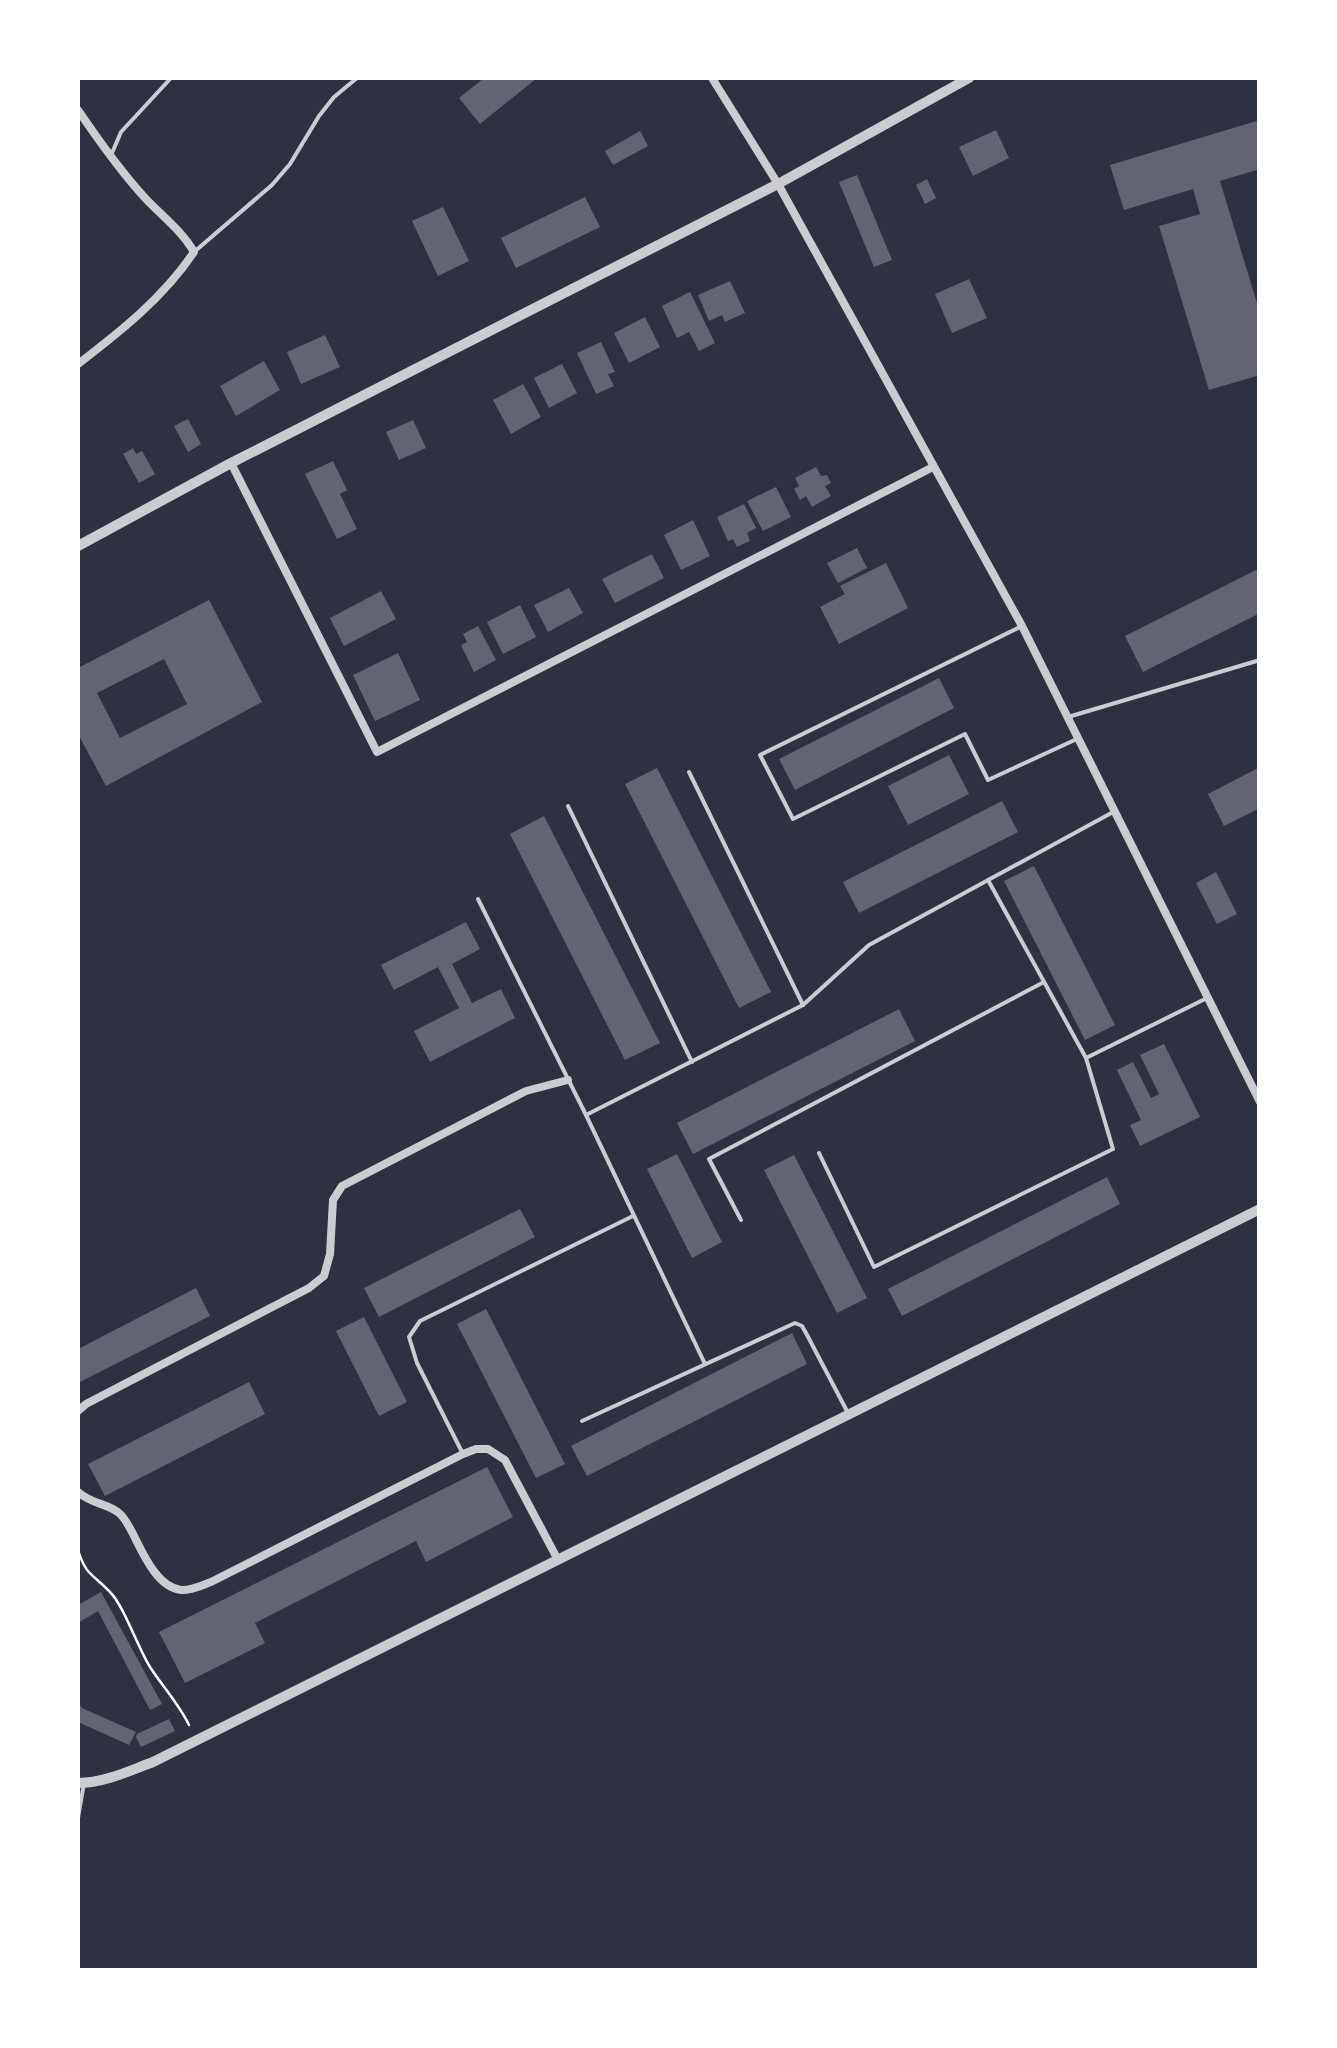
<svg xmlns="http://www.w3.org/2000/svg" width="1337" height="2048" font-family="Montserrat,sans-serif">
<rect width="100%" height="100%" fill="#2d3142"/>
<g fill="#626471" fill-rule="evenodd">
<polygon points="484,78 537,78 480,124 459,98"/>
<polygon points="1260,120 1260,169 1220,181 1260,313 1260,375 1209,390 1159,226 1200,214 1193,189 1124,210 1110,165"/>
<polygon points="996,130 1009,158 973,176 959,147"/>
<polygon points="640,131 648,146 613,165 605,151"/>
<polygon points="857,175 892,260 874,267 839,182"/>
<polygon points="927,179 936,198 925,204 916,185"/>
<polygon points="585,197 600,227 516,268 501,238"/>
<polygon points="443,207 469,261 438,276 412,221"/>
<polygon points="969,279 987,318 952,333 935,294"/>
<polygon points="730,281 745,313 725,322 722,315 709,321 698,295"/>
<polygon points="690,292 715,343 699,351 689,332 677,338 662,306"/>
<polygon points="645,317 660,347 629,363 614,333"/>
<polygon points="325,335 340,367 301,384 287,352"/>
<polygon points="601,342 615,372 608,374 614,386 596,394 577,353"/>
<polygon points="264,361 280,390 236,416 220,386"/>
<polygon points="562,364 577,393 549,408 534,378"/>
<polygon points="523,384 541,417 511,434 493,400"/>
<polygon points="188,419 201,444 188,452 174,426"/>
<polygon points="413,420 426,448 399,460 386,432"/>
<polygon points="133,448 136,454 142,451 155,474 139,483 123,454"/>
<polygon points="333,461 347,490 340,494 357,529 337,539 305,474"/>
<polygon points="816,467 821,476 827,475 831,483 825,486 831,496 812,507 806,496 800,500 794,489 799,486 795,478"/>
<polygon points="776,487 791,517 763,531 747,501"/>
<polygon points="744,504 756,528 747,533 750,541 737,547 733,539 728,541 717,517"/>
<polygon points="693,520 710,556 681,570 664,535"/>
<polygon points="857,548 867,568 838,583 827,563"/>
<polygon points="652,554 664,578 615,603 602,579"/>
<polygon points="886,563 908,608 839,644 820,607 845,594 840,586"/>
<polygon points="1260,568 1260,613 1143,672 1125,636"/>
<polygon points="569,588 583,613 548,632 534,605"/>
<polygon points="381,591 396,619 344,646 330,618"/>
<path d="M209,600L262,702L106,786L78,734V668ZM164,659L187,704L120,738L97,693Z"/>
<polygon points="520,605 536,637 503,654 487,622"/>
<polygon points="478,626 496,660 474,672 461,645 467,642 463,634"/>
<polygon points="398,653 420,700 375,721 353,675"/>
<polygon points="939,678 954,708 795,790 779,759"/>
<polygon points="949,755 969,794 908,825 888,786"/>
<polygon points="1260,767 1260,808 1224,826 1208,794"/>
<polygon points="657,768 771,992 739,1008 625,784"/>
<polygon points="1002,801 1018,832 859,913 843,882"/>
<polygon points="544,816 660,1043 625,1060 510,834"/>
<polygon points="1034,866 1115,1025 1085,1040 1004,881"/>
<polygon points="1216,872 1237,914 1217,924 1196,883"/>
<polygon points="466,922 480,949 452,964 472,1003 501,989 515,1018 430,1062 414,1031 459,1008 438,967 394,990 381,965"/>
<polygon points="899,1009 915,1041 693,1154 677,1123"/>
<polygon points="1164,1044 1200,1117 1140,1146 1130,1125 1141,1120 1117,1070 1133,1062 1151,1098 1159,1094 1140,1055"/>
<polygon points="677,1154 722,1242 692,1258 647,1169"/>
<polygon points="794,1155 867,1298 837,1313 764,1170"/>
<polygon points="1107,1177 1120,1204 902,1316 888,1289"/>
<polygon points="520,1209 535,1237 379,1317 364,1288"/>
<polygon points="196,1288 210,1316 78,1383 78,1349"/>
<polygon points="486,1309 565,1464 536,1478 457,1324"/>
<polygon points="364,1317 407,1402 379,1416 336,1331"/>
<polygon points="792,1333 807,1364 587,1476 571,1446"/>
<polygon points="249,1382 265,1414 105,1496 88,1464"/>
<polygon points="487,1467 513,1517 426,1562 416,1541 255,1623 265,1643 185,1683 159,1632"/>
<polygon points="101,1592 162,1704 150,1710 98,1611 78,1623 78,1605"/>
<polygon points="78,1702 82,1708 136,1732 129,1745 78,1722"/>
<polygon points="169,1719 175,1731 141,1747 136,1737 137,1734"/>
</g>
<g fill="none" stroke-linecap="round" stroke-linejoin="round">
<path stroke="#fff" stroke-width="2.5" d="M78,1550C86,1576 93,1574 110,1592C124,1606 138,1648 150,1667C163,1687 179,1704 189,1725"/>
<g stroke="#caccd0" stroke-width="4">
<polyline points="112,153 121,132 171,78"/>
<polyline points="194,252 272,185 290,164 319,116 334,97 357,78"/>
<polyline points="1020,627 760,755 793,819 965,734 988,780 1079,738"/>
<polyline points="1068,717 1260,660"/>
<polyline points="689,772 803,1005"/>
<polyline points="568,806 692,1062"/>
<polyline points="988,880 1086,1058"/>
<polyline points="478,899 586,1115 705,1364"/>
<polyline points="586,1115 803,1005 869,945 1115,811"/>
<polyline points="819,1153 874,1267 1113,1149 1086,1058 1207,998"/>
<polyline points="741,1220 709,1159 1044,982"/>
<polyline points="582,1421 795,1323 802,1326 806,1333 848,1413"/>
<polyline points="463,1454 417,1363 409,1337 420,1321 633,1216"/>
<polyline points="78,1818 84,1783"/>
</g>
<g stroke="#caccd0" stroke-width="8">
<polyline points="712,78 778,184 1022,626 1260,1102"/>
<path d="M78,110C99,141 120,171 146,199C162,216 182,231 194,252C163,298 121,331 78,364"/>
<polyline points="231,463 377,752 933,467"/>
<polyline points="78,1411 86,1404 309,1288 324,1276 330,1254 333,1200 342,1186 526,1091 568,1080"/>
<path d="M78,1492C93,1505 107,1503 119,1513C125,1518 128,1525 132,1532C142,1551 156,1587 181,1590C191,1591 202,1585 211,1582L463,1454L476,1449H488L505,1460L558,1560"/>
</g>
<g stroke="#caccd0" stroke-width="10">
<polyline points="78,546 231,463 778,184 969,78"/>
<path d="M78,1783C104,1783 129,1771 153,1762L1260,1209"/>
</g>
</g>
<rect width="1337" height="2048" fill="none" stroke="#ffffff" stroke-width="160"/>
</svg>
